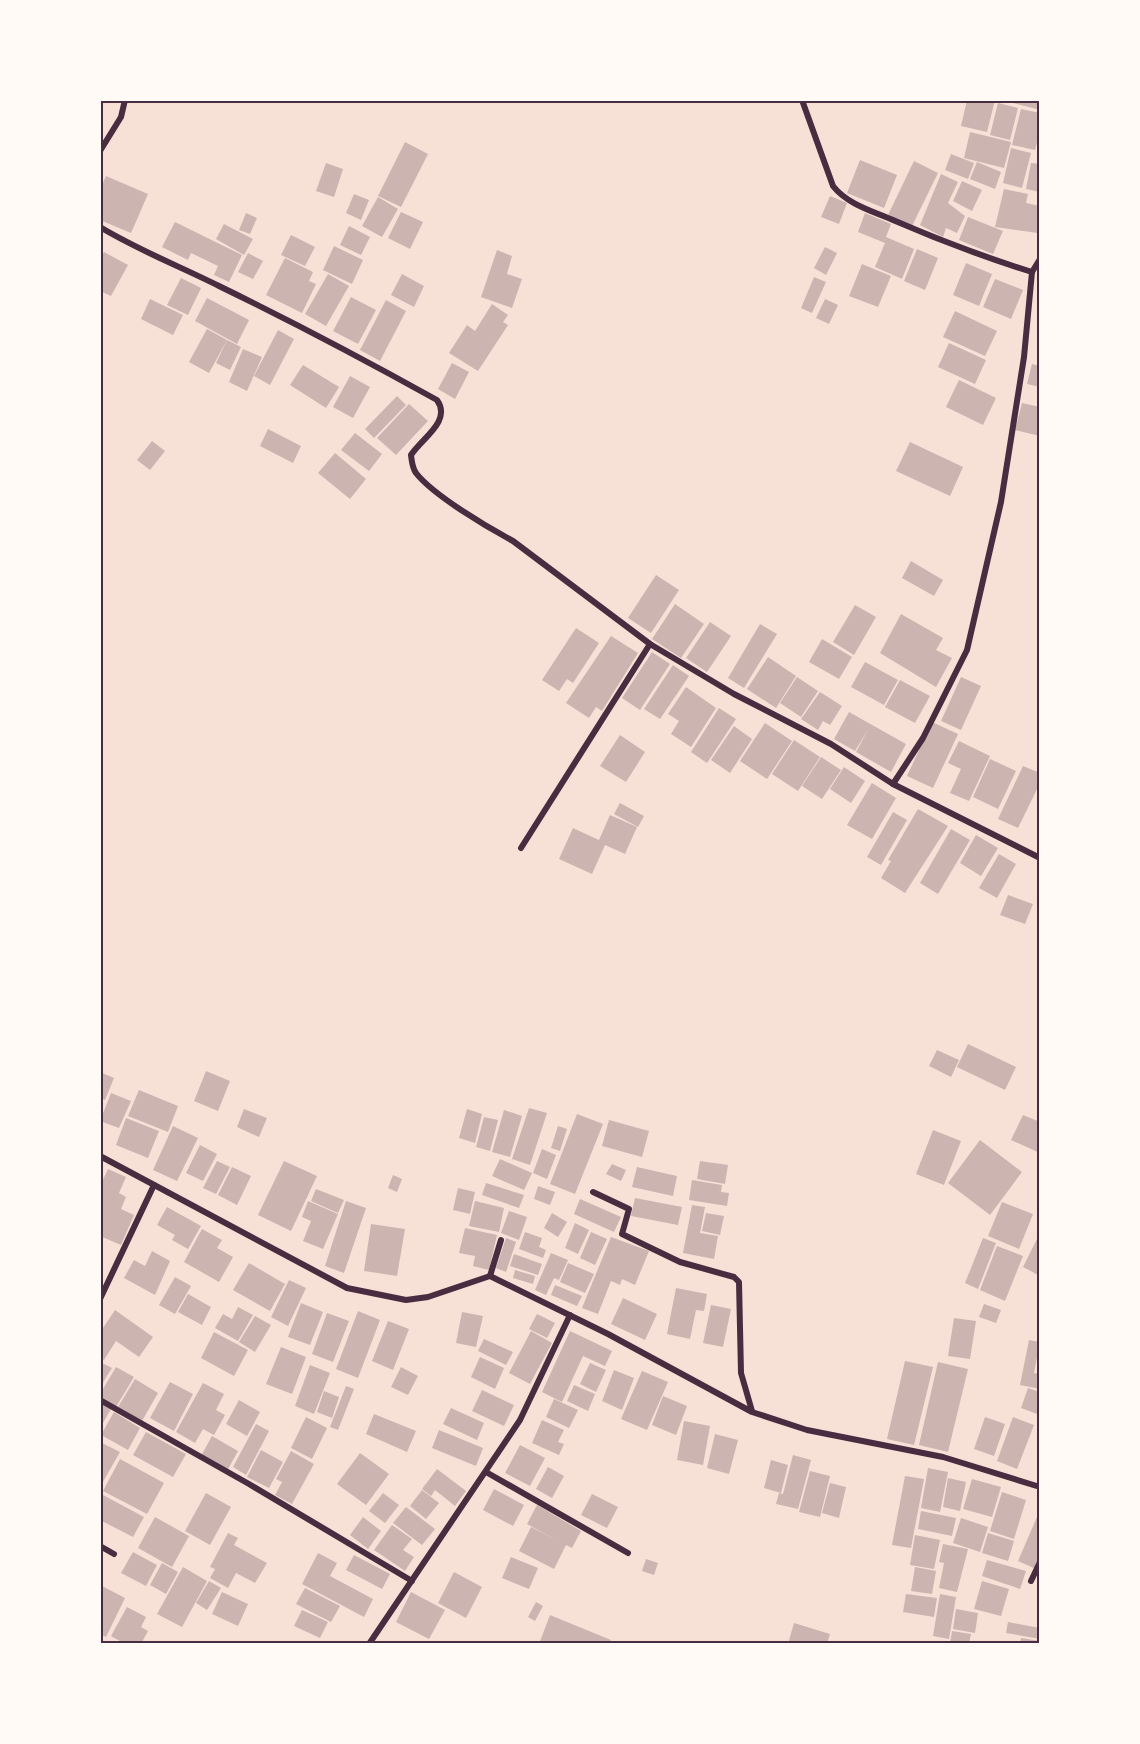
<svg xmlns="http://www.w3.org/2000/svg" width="1140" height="1744" font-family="'Nunito Sans',sans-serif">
<rect width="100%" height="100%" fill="#f7e1d7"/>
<g fill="#ccb4b1">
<polygon points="967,100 995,100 987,132 961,126"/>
<polygon points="1009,100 1040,100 1040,110 1009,102"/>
<polygon points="998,103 1018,108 1010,140 990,135"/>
<polygon points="1021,109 1040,113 1040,131 1035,150 1012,145"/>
<polygon points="970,132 1011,142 1004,168 964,158"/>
<polygon points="405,142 428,154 401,207 378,196"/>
<polygon points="1011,148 1031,153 1022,188 1003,183"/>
<polygon points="951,154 974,163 968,179 945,170"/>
<polygon points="860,160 897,175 884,208 847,193"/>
<polygon points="914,161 938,173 912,226 888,215"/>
<polygon points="977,162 1001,172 995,189 970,179"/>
<polygon points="326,163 343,169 334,197 316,191"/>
<polygon points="1031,163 1040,164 1040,192 1026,189"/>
<polygon points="941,174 958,182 948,203 965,216 957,233 946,228 943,237 920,225"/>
<polygon points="106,176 148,194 131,233 100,220 100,189"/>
<polygon points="962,181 982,190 972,211 953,201"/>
<polygon points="1004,189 1028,194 1026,203 1040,206 1038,233 995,227"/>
<polygon points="354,194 369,200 361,220 346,213"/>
<polygon points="830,196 847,203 839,224 821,217"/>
<polygon points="378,197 398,209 382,237 362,226"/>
<polygon points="401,212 423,222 410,249 388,238"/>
<polygon points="246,213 257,218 250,234 239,230"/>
<polygon points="865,213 891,224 886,237 914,249 902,279 875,267 885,243 858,232"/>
<polygon points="968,217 1003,231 993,254 959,240"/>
<polygon points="175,222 242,255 229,282 214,275 218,266 191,253 188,260 162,247"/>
<polygon points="224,224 253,239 244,255 216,239"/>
<polygon points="349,226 370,237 361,255 340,245"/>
<polygon points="291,235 315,247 305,266 281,255"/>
<polygon points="334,246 363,260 352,284 323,270"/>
<polygon points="825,247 837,253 826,275 814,268"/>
<polygon points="917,249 938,258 925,290 904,281"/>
<polygon points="497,250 512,256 507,274 522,279 512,308 481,297"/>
<polygon points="104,252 128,265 111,296 100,291 100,259"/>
<polygon points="248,253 263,261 253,279 238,272"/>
<polygon points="285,258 313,272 309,281 316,284 302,313 266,295"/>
<polygon points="966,263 992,274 979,306 953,295"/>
<polygon points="862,264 891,276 878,307 849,296"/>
<polygon points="328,274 349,286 326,326 305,314"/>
<polygon points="402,274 424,286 414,307 391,295"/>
<polygon points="814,277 826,282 812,313 801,308"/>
<polygon points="181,278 201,288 188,315 167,305"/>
<polygon points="995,279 1023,290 1011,319 983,307"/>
<polygon points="351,297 376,310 358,344 333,331"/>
<polygon points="207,298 249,320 237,344 195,321"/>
<polygon points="150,299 183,315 173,335 141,319"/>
<polygon points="825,299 838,305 829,324 816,318"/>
<polygon points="386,300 406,311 380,361 360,350"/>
<polygon points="492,304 508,315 503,322 508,325 478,371 449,353 467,325 475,331"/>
<polygon points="955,311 997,331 985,356 943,337"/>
<polygon points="207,329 227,340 209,373 189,362"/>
<polygon points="278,330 294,339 270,385 254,376"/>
<polygon points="227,340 241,347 230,370 216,363"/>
<polygon points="949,343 986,360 975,384 938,367"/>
<polygon points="243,349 262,357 247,391 229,382"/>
<polygon points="452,363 469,372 455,399 438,389"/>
<polygon points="1032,364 1040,366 1040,387 1027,384"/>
<polygon points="303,365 339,387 326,408 290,385"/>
<polygon points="350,376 370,387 353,418 333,407"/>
<polygon points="959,380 996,398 983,425 946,407"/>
<polygon points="397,396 406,405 374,438 365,429"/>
<polygon points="1022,403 1040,407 1040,436 1015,430"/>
<polygon points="409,404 428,421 396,455 377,438"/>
<polygon points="268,429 301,446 293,463 260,446"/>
<polygon points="355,433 382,454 369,471 341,450"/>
<polygon points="152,441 165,451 150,470 137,460"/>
<polygon points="910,442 963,467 950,496 896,471"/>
<polygon points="335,453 366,479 350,499 318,473"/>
<polygon points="911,561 943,580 934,596 902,578"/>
<polygon points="656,575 679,590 651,633 628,618"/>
<polygon points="675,604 704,624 681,658 652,639"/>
<polygon points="855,605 876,617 854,655 833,642"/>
<polygon points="901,614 943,638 936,650 952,658 936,687 880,653"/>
<polygon points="710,622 731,636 707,672 686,658"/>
<polygon points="760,624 777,634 744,688 728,678"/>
<polygon points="576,628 599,643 573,683 567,679 559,691 542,680"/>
<polygon points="611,636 638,653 602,711 596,707 589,718 566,703"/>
<polygon points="822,639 852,657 839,679 809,662"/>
<polygon points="652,652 670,664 640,710 622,698"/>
<polygon points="768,657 796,676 776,708 747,689"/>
<polygon points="865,662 898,680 884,705 851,687"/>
<polygon points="673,665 689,676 660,719 644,709"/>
<polygon points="797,677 818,691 801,717 780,703"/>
<polygon points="961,677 981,686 961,730 941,721"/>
<polygon points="900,680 930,696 915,723 885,707"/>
<polygon points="686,687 716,708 691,747 671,734 679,721 668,714"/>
<polygon points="820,692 842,706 830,725 823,721 818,730 801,719"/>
<polygon points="719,708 736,719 707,763 691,752"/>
<polygon points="849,712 906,744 891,772 856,752 869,728 855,751 834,739"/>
<polygon points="932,722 958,734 933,788 907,776"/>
<polygon points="765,723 792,741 767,779 740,761"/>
<polygon points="734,726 752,739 730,773 711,760"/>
<polygon points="620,735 645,752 626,782 600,766"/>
<polygon points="794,740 820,757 798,791 772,774"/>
<polygon points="959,741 990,756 969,801 950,793 961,769 948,763"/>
<polygon points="821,757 841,770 822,799 802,786"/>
<polygon points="990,759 1016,771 998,809 973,797"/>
<polygon points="1023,766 1040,773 1040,783 1018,828 998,819"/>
<polygon points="844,767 865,781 851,803 830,789"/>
<polygon points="872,783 896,798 872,839 847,825"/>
<polygon points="620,803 644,816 638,827 614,814"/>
<polygon points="918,809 948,826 905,893 881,878 891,861 888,860"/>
<polygon points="893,812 907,820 881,865 867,857"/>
<polygon points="610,815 637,827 625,854 605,845 592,874 559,859 573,828 599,840"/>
<polygon points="951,829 970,840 938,894 920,883"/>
<polygon points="976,835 998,848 981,876 960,863"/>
<polygon points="999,854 1016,864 997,898 979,888"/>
<polygon points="1008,895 1033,904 1025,924 1000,915"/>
<polygon points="968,1044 1016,1067 1005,1090 957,1067"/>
<polygon points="937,1050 959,1060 951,1077 929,1066"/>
<polygon points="206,1071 230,1081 218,1111 194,1101"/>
<polygon points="100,1072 114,1078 105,1100 100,1098"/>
<polygon points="139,1090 178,1106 168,1132 128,1116"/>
<polygon points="111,1093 131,1101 119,1128 100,1121"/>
<polygon points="529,1108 547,1113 530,1165 512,1159"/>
<polygon points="244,1109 267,1118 259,1137 237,1127"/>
<polygon points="467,1109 482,1114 475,1143 459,1138"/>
<polygon points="504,1110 522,1116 510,1157 492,1152"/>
<polygon points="577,1114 603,1124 575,1194 550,1184"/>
<polygon points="1023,1115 1040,1122 1040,1153 1011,1140"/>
<polygon points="484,1117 498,1120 490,1151 476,1147"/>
<polygon points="126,1118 159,1131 148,1158 116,1145"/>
<polygon points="609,1120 649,1131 642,1157 602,1146"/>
<polygon points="173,1126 198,1138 177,1181 153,1170"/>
<polygon points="558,1126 567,1129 560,1151 551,1148"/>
<polygon points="933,1130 961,1141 944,1185 916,1174"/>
<polygon points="980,1140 1022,1172 990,1215 948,1183"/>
<polygon points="200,1145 217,1154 203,1181 186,1173"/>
<polygon points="542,1149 556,1155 547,1179 533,1173"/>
<polygon points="500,1159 532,1173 524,1190 492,1176"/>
<polygon points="217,1161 230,1167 216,1194 203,1188"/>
<polygon points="284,1161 317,1176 291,1231 258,1215"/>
<polygon points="700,1161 728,1165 725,1184 697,1179"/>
<polygon points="612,1164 626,1170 621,1181 606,1174"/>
<polygon points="232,1167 251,1176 237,1205 218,1195"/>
<polygon points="637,1167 677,1176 673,1196 632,1187"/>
<polygon points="108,1169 126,1177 119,1193 126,1197 121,1209 134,1215 121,1245 100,1236 100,1186"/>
<polygon points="393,1175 402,1179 397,1192 388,1188"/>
<polygon points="692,1180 722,1185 721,1192 729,1193 727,1206 689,1200"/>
<polygon points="486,1183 524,1195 519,1208 482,1195"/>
<polygon points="538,1186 555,1192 550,1205 534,1199"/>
<polygon points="458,1188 475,1192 470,1214 453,1210"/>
<polygon points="316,1189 344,1200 338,1213 311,1201"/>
<polygon points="635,1198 682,1207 678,1225 631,1216"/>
<polygon points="580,1199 621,1217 614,1232 574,1214"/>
<polygon points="308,1201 338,1214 323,1249 303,1241 311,1221 302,1217"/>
<polygon points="346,1201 366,1208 344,1273 325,1266"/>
<polygon points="475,1201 504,1208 499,1232 469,1226"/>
<polygon points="1002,1202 1033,1214 1019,1249 988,1236"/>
<polygon points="692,1205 705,1207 700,1233 718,1236 714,1259 683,1253"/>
<polygon points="167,1207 201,1226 188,1249 172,1240 175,1235 157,1225"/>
<polygon points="509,1211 527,1217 519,1240 501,1233"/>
<polygon points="552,1213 567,1222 558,1237 544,1228"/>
<polygon points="706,1213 724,1216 720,1235 702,1231"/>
<polygon points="575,1223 589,1230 578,1254 565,1248"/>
<polygon points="371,1224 405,1229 397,1276 364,1271"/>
<polygon points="465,1228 497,1235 489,1270 473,1266 475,1256 459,1253"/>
<polygon points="202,1229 222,1240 217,1248 233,1257 219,1282 184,1262"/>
<polygon points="525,1232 542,1238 539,1247 546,1250 543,1258 519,1249"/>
<polygon points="591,1232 607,1239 595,1265 580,1258"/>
<polygon points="1040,1233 1040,1276 1023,1267"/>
<polygon points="611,1237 649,1251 635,1285 622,1279 620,1285 611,1281 598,1314 582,1308"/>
<polygon points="506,1238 516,1242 506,1272 496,1268"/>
<polygon points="983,1238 996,1243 978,1289 965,1283"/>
<polygon points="997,1246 1023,1256 1005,1301 980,1290"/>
<polygon points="152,1251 170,1261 155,1295 124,1278 134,1260 145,1266"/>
<polygon points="551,1253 568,1260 559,1280 554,1278 546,1295 535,1290"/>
<polygon points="514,1254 542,1264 538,1275 510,1266"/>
<polygon points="249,1263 285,1284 270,1311 233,1290"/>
<polygon points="568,1263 594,1274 585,1293 560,1282"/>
<polygon points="515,1270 535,1276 533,1284 513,1278"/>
<polygon points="175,1277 191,1286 175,1314 159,1305"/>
<polygon points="289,1280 306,1288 288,1326 271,1317"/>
<polygon points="555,1285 582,1296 577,1306 551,1295"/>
<polygon points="676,1288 707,1294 704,1311 696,1310 690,1339 667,1334"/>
<polygon points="188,1294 211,1307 202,1325 178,1312"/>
<polygon points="623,1298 657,1314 645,1340 611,1324"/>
<polygon points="301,1303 323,1312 310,1345 288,1337"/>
<polygon points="984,1304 1001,1310 996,1323 979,1317"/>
<polygon points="711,1305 731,1309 723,1347 703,1343"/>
<polygon points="238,1307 253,1315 238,1341 215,1328 223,1314 232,1319"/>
<polygon points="115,1310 153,1337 139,1357 116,1341 104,1360 100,1357 101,1331"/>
<polygon points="358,1311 380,1320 358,1378 336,1369"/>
<polygon points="462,1312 483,1316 476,1347 456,1343"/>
<polygon points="327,1313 349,1321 333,1362 312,1354"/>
<polygon points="537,1314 555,1323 547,1338 529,1329"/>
<polygon points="255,1316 271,1325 255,1352 239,1342"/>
<polygon points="954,1318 976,1321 970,1359 948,1356"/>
<polygon points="388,1321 409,1329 393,1370 372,1361"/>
<polygon points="531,1331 552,1343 530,1384 509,1373"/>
<polygon points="570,1331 612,1351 605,1366 583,1356 562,1402 542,1392"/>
<polygon points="214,1332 248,1350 234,1376 201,1358"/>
<polygon points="484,1339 513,1352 506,1365 478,1351"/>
<polygon points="1029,1340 1040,1342 1034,1373 1040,1374 1040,1389 1020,1385"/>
<polygon points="281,1347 306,1357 292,1394 266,1384"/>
<polygon points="480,1357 504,1368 495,1389 471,1377"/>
<polygon points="905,1361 933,1367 914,1445 887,1439"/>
<polygon points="100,1362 112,1368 100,1387"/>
<polygon points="938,1362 968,1369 948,1452 919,1445"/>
<polygon points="590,1363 606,1370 596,1392 580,1384"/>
<polygon points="310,1365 330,1373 314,1414 295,1406"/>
<polygon points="116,1367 134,1377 116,1407 100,1398 100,1394"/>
<polygon points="401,1367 418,1376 408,1395 391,1387"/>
<polygon points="614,1370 634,1378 622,1410 602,1401"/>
<polygon points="642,1371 668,1382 647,1430 621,1419"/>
<polygon points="135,1379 158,1393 142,1421 118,1407"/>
<polygon points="170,1382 193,1394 174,1431 150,1418"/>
<polygon points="203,1383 224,1394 216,1410 225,1415 214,1435 203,1429 195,1443 176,1432"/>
<polygon points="574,1385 595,1394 588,1411 567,1401"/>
<polygon points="346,1386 354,1389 338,1430 330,1427"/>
<polygon points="1028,1388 1040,1392 1040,1415 1021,1408"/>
<polygon points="482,1390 514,1405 504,1426 472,1411"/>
<polygon points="324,1391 339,1397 332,1418 317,1412"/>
<polygon points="663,1396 687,1406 676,1435 652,1425"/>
<polygon points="554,1399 578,1410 569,1428 546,1417"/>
<polygon points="239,1400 260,1412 247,1436 226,1424"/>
<polygon points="100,1403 111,1409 100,1428"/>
<polygon points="451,1408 484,1423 477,1440 443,1424"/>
<polygon points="114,1412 140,1428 128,1450 101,1435"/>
<polygon points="374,1414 416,1431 407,1452 366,1434"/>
<polygon points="306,1417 327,1428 312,1459 291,1448"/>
<polygon points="985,1417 1005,1424 994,1456 974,1449"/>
<polygon points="1013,1417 1034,1425 1017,1469 997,1461"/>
<polygon points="542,1420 564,1430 558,1442 564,1444 559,1455 532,1443"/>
<polygon points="684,1421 710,1426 703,1465 677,1460"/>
<polygon points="256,1424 269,1431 246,1475 233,1467"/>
<polygon points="439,1430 483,1448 476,1466 432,1448"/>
<polygon points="146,1432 186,1454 173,1477 133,1455"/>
<polygon points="715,1434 738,1440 729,1474 707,1468"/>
<polygon points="212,1436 238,1451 227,1471 201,1456"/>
<polygon points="100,1442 120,1452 100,1487"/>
<polygon points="520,1445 545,1458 530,1486 505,1473"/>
<polygon points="261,1450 283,1462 269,1488 247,1477"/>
<polygon points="291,1451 314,1464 292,1504 275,1495 282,1482 276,1479"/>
<polygon points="360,1453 389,1474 366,1505 337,1484"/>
<polygon points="793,1455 811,1460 798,1509 776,1504 779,1493 783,1494"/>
<polygon points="120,1459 164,1483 147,1514 103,1491"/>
<polygon points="771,1460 788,1465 781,1493 764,1488"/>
<polygon points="548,1467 564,1476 552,1498 536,1489"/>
<polygon points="928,1468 948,1472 940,1512 921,1508"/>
<polygon points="437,1469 466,1491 455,1506 435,1490 431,1496 422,1489"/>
<polygon points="810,1471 830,1476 820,1517 799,1512"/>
<polygon points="905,1476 924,1479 911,1548 892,1545"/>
<polygon points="948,1478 966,1482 960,1511 943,1507"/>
<polygon points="972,1479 1001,1487 992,1517 963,1509"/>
<polygon points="830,1483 846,1487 839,1518 822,1513"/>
<polygon points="494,1489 524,1505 513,1526 483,1510"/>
<polygon points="422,1490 439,1503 426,1519 410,1506"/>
<polygon points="1002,1492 1026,1500 1014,1539 990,1531"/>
<polygon points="206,1493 231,1507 210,1545 185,1531"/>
<polygon points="383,1493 399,1505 385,1523 369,1511"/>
<polygon points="592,1494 618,1507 607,1528 581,1515"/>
<polygon points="103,1495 144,1517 133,1537 100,1520"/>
<polygon points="537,1505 581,1531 572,1548 566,1545 554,1569 519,1551 531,1527 556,1540 527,1524"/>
<polygon points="406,1507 435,1529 422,1545 393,1523"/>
<polygon points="1040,1510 1040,1561 1036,1569 1018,1561"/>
<polygon points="921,1511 956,1518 952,1536 918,1529"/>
<polygon points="155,1517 189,1536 172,1567 138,1548"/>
<polygon points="363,1517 381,1531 368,1549 350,1535"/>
<polygon points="961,1518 988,1527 980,1552 953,1543"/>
<polygon points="392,1525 412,1539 403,1550 414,1557 405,1571 374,1550"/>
<polygon points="228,1533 238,1538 234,1545 267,1563 255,1583 236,1573 228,1588 210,1578 215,1569 210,1567"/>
<polygon points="988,1533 1014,1541 1008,1561 982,1553"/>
<polygon points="915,1535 940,1540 934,1569 910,1565"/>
<polygon points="943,1544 968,1549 957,1592 939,1588 944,1563 939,1562"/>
<polygon points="133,1552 157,1565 146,1586 121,1573"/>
<polygon points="318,1553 337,1563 330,1576 373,1599 364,1617 302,1584"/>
<polygon points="354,1555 390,1574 382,1589 346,1570"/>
<polygon points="511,1557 538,1568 529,1589 502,1578"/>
<polygon points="646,1559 658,1563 654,1575 642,1571"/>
<polygon points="987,1560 1026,1571 1020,1589 982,1576"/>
<polygon points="162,1563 178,1572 166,1594 150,1585"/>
<polygon points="183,1567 207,1581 182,1627 157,1614"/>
<polygon points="915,1567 936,1571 932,1594 911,1591"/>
<polygon points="454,1572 482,1587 466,1618 438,1603"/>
<polygon points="209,1581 221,1588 207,1610 196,1603"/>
<polygon points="982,1581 1009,1589 1001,1616 974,1609"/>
<polygon points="102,1586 125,1598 106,1637 100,1634"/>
<polygon points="305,1588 340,1606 331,1622 296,1604"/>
<polygon points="222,1592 248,1604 238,1626 212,1614"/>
<polygon points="411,1592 445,1610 429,1639 396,1622"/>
<polygon points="906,1594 937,1598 934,1617 903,1612"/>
<polygon points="940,1594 956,1597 949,1639 933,1636"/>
<polygon points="536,1602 543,1606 535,1621 528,1617"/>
<polygon points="127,1607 146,1617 141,1627 148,1631 141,1644 125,1644 111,1636"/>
<polygon points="956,1609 978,1613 975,1633 953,1629"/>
<polygon points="302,1610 328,1622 320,1638 294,1626"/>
<polygon points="550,1615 611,1640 609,1644 539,1644"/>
<polygon points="1008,1622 1040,1628 1040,1639 1006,1633"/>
<polygon points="794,1623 830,1634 827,1644 788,1644"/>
<polygon points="952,1631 971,1634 969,1644 950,1644"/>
<polygon points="1021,1638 1040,1641 1040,1644 1020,1644"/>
</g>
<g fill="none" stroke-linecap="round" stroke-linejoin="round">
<g stroke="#4a2c40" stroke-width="6">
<path d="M802,100L833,186C847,204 872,211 893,220C939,240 984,257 1032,272"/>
<polyline points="100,151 121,117 125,100"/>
<path d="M100,227C138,250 179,266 219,286C293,322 365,360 437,400C452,421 422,438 411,455C412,462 412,467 416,473C433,495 487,527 513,541L650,644L734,694L831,744L893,784L1040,858"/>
<polyline points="893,784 923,738 967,650 1001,502 1024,357 1032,272 1040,259"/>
<polyline points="521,848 650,644"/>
<polyline points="100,1156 347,1288 406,1300 428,1297 490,1276 608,1334 752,1412 807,1430 943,1457 1040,1487"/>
<polyline points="593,1192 629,1209 622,1234 680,1262 734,1277 739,1282 741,1373 752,1411"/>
<polyline points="490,1276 501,1240"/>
<polyline points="100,1299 154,1185"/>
<polyline points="100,1400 249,1484 412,1581"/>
<polyline points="486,1472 628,1553"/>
<polyline points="100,1546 114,1554"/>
<polyline points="1031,1581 1040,1562"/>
<polyline points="369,1644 520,1420 570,1315"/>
</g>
</g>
<rect width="1140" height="1744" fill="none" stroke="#fffaf5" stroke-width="204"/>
<rect x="102" y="102" width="936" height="1540" fill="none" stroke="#4a2c40" stroke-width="2"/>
</svg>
